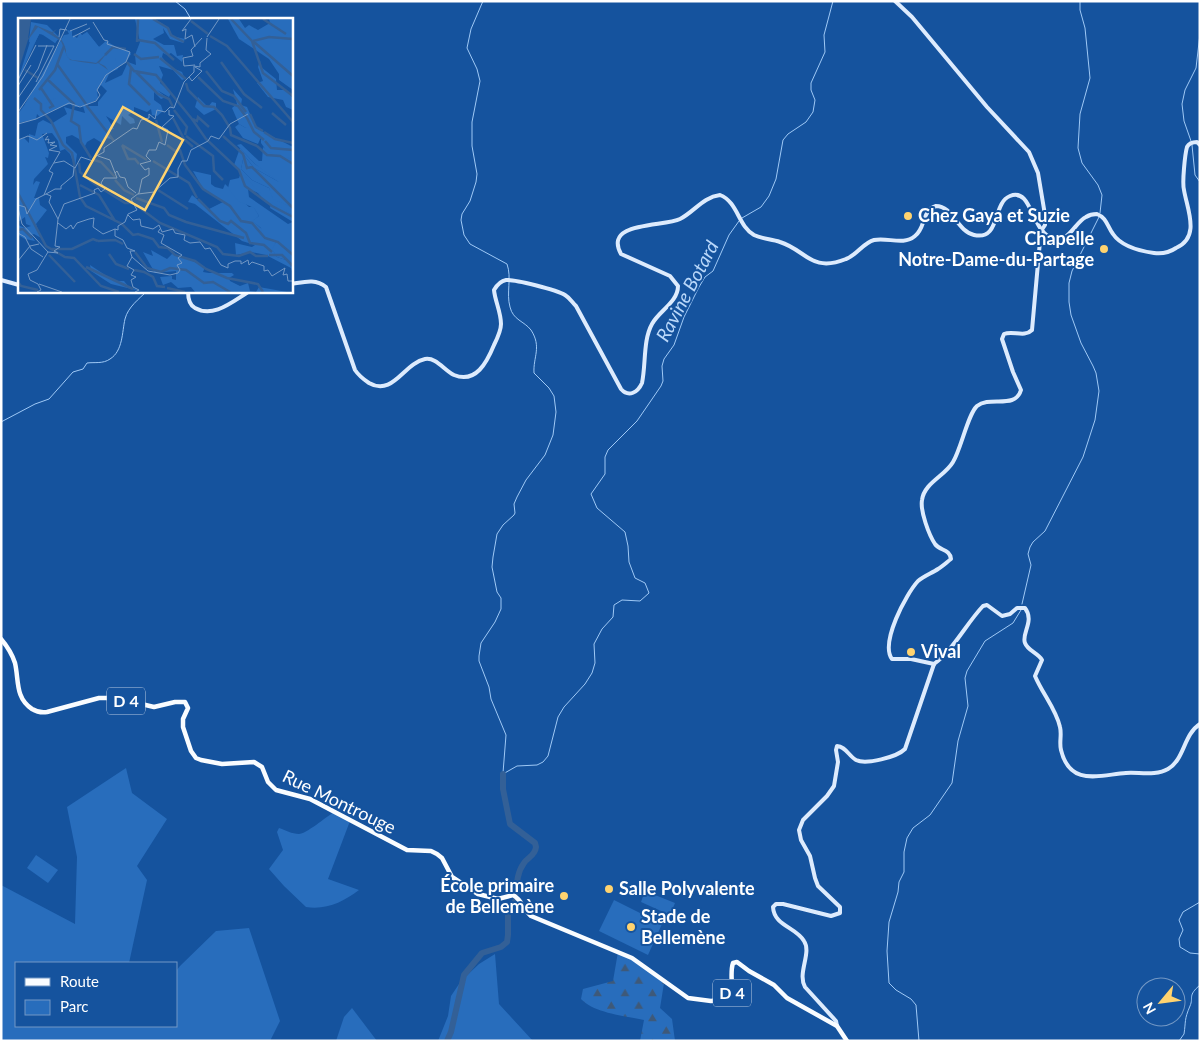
<svg xmlns="http://www.w3.org/2000/svg" width="1201" height="1042" font-family="Lato,sans-serif">
<defs>
<pattern id="forest-firs" width="22" height="20" patternUnits="userSpaceOnUse" patternTransform="scale(1.25)"><rect width="22" height="20" fill="#286dbc"/><path d="M5 1l3.5 6h-7zM16 11l3.5 6h-7z" fill="#3e5979"/></pattern>
</defs>
<rect width="100%" height="100%" fill="#15539e"/>
<g fill="#286dbc">
<polygon points="126,768 132,793 167,819 137,866 147,880 129,963 16,963 16,1026 176,1026 176,971 180,966 216,931 249,928 280,1021 270,1041 1,1041 1,885 75,924 77,857 67,807"/>
<path d="M334,812L350,821L328,879L359,890C343,902 327,910 306,907L284,886L269,869L283,850L277,832L279,828C285,830 292,834 299,834C306,834 326,817 334,812Z"/>
<polygon points="36,855 58,870 48,883 27,868"/>
<polygon points="645,891 675,903 670,915 641,902"/>
<polygon points="614,900 662,924 648,955 599,931"/>
<polygon points="495,954 499,1004 533,1041 438,1041 448,1016 451,996 461,981 479,964"/>
<polygon points="352,1008 377,1041 336,1041 344,1017"/>
</g>
<path fill="url(#forest-firs)" d="M618,952L631,958L664,983L660,1008L672,1019L675,1041H640L644,1020C625,1016 594,1013 581,999L583,989L613,981Z"/>
<g fill="none" stroke-linecap="round" stroke-linejoin="round">
<g stroke="#9fc9f6" stroke-width="1">
<polyline points="175,1 185,9 191,19"/>
<path d="M483,1L471,29L467,48L477,69L480,81L472,122V146L477,174L476,182L470,201L462,214L461,220L464,235L470,244L507,264C512,278 506,293 510,307C513,320 524,321 531,330C542,347 533,357 534,373L549,388L554,396L556,412L553,435L545,455L526,480L517,497L514,504L515,513L514,515L503,525L497,534L493,557L492,567L497,592L501,598V609L495,622L481,643L479,656V661L489,687L491,699L506,735L503,773"/>
<polyline points="1080,1 1080,10 1085,28 1090,78 1080,114 1078,148 1082,163 1098,185 1102,195 1100,213"/>
<polyline points="1191,141 1184,121 1182,104 1185,90 1196,68 1200,34"/>
<polyline points="1192,145 1195,175 1200,182"/>
<polyline points="742,218 761,207 769,196 776,179 783,140 788,134 806,122 813,112 815,100 811,90 811,83 825,52 824,35 833,1"/>
<path d="M1,422L35,404L49,399L73,372L83,369L87,363C95,362 103,364 110,359C123,351 122,332 125,319C128,307 139,299 147,291"/>
<polyline points="1022,604 1031,565 1028,554 1030,547 1033,542 1045,531 1083,457 1095,420 1099,391 1096,373 1093,366 1081,343 1071,315 1069,302 1069,283 1072,271 1099,217"/>
<polyline points="503,774 517,766 537,765 543,762 548,756 558,717 564,707 585,684 592,673 595,663 594,644 602,629 613,617 614,605 622,600 640,601 649,593 645,583 635,578 629,562 628,546 625,532 597,508 591,494 605,474 605,457 608,450 637,421 661,386 663,381 662,366 664,359 674,345 684,317 699,287 705,277 713,271 729,235 739,221"/>
<polyline points="1200,902 1183,912 1179,920 1183,930 1179,939 1180,947 1190,953 1200,954"/>
<polyline points="919,1041 916,1005 911,999 896,990 889,983 887,951 889,922 898,892 899,882 904,872 904,852 907,838 913,828 930,815 952,783 958,741 968,706 965,678 967,671 985,641 1013,623 1021,610"/>
<path d="M1179,1041L1184,1034C1186,1021 1184,1020 1190,1006C1194,997 1187,996 1200,985"/>
</g>
<g stroke="#336097" stroke-width="6">
<path d="M503,774V789L510,824L535,843L536,847C535,856 528,857 524,863C518,871 516,883 517,892"/>
<polyline points="447,1041 451,1032 464,975 482,953 501,947 507,942 508,935 508,914 515,901"/>
</g>
<g stroke="#ddebfd" stroke-width="4">
<polyline points="895,1 912,17 987,107 1029,152 1038,173 1045,215 1045,225 1041,231"/>
<polyline points="1,280 19,285"/>
<path d="M291,284C304,282 315,278 326,287L355,370C359,376 363,379 369,383C393,397 404,363 425,359C436,357 444,370 454,375C476,384 487,362 494,345C497,339 501,331 501,324C501,312 495,301 494,290C497,285 500,281 506,280C514,279 557,290 565,295C570,298 572,302 576,306L621,389C629,398 638,392 642,383C646,364 643,340 652,324C659,311 678,302 678,286L670,276L621,254C603,221 664,227 680,219C694,212 703,197 720,195C738,202 738,226 754,235C762,239 771,239 780,242C806,250 811,273 846,259C857,255 863,243 874,240C888,237 903,246 915,236C926,228 921,211 936,206C953,206 957,231 974,235C1001,241 992,203 1010,196C1032,187 1031,231 1052,238C1069,244 1074,223 1086,217C1089,215 1093,214 1097,214C1107,218 1107,226 1113,234C1121,246 1140,251 1154,253C1161,254 1170,252 1176,248C1201,237 1187,209 1184,190C1182,183 1185,154 1187,147C1189,143 1193,142 1197,142L1200,145"/>
<path d="M188,291C188,298 189,305 195,308C214,319 234,300 250,291"/>
<path d="M934,664L911,659H892C880,643 906,594 918,581C924,576 932,573 938,569C943,566 947,562 951,559C950,549 940,551 935,544C929,535 920,511 922,500C924,483 945,476 953,462C961,449 968,414 977,406C990,395 1015,410 1021,390L1013,372L1002,339L1004,334C1013,330 1024,338 1032,330L1040,241L1043,232"/>
<path d="M934,664C954,649 966,624 983,606L987,605L1002,616L1010,614L1017,608H1025C1035,621 1021,634 1025,643C1028,651 1038,653 1042,660L1035,676C1042,693 1056,709 1060,727C1062,735 1059,742 1061,750C1070,787 1099,775 1126,773C1139,772 1156,776 1168,769C1185,759 1183,735 1200,724"/>
<path d="M837,1026L836,1021L805,987C797,973 812,953 804,941C796,927 774,926 773,907L776,904H783L831,916L840,913V907L818,886L815,878L810,856L801,840L799,830L803,820L827,796L834,786L838,762L836,750L837,746C845,746 849,756 856,760C866,765 897,757 905,749L934,664"/>
</g>
<path stroke="#f9fcff" stroke-width="4.5" d="M1,639C7,646 12,654 15,663C19,680 15,698 32,709C37,712 41,713 47,712L99,698H116L154,707L175,702H185L188,708L183,719V727L191,751L196,758L201,760L222,764L254,762L262,767L268,782L276,790L310,799L407,850L431,851L437,854L442,858L452,877L478,894L498,899L513,895C522,900 523,909 531,916L632,958L688,998L711,1001L729,999C735,988 729,975 733,963L737,962L749,971L774,985L787,998L837,1026L847,1041"/>
</g>
<g fill="#ffd36f" stroke="#15539e" stroke-width="2">
<circle cx="908" cy="216" r="5"/>
<circle cx="1104" cy="249" r="5"/>
<circle cx="911" cy="652" r="5"/>
<circle cx="609" cy="889" r="5"/>
<circle cx="564" cy="896" r="5"/>
<circle cx="631" cy="927" r="5"/>
</g>
<g text-anchor="middle" stroke-width="4" stroke-linejoin="round" paint-order="stroke">
<g fill="#15539e" stroke="#b9cbe2" stroke-width="1">
<rect x="107" y="687.5" width="38" height="27" rx="4"/>
<rect x="713" y="979.5" width="38" height="27" rx="4"/>
</g>
<g font-size="16" font-weight="bold" fill="#fff">
<text x="126" y="707">D 4</text>
<text x="732" y="999">D 4</text>
</g>
<g font-size="18" font-weight="bold" fill="#fff" stroke="#15539e" text-anchor="start">
<text x="918" y="222">Chez Gaya et Suzie</text>
<text x="1094" y="245" text-anchor="end">Chapelle<tspan x="1094" dy="21">Notre-Dame-du-Partage</tspan></text>
<text x="921" y="658">Vival</text>
<text x="554" y="892" text-anchor="end">École primaire<tspan x="554" dy="21">de Bellemène</tspan></text>
<text x="619" y="895">Salle Polyvalente</text>
<text x="641" y="923">Stade de<tspan x="641" dy="21">Bellemène</tspan></text>
</g>
<g font-size="18" fill="#fff" stroke="#15539e">
<text transform="translate(339 802) rotate(26)" y="6">Rue Montrouge</text>
</g>
<g font-size="19" font-style="italic" fill="#bad8fa" stroke="#15539e">
<text transform="translate(687 291) rotate(-62)" y="7">Ravine Botard</text>
</g>
</g>
<g transform="translate(18 18)">
<rect width="275" height="275" fill="#15539e"/>
<path d="M117,1H137L151,10L154,18L167,21L165,25L152,21L145,10L146,15L135,21L146,27H156L159,38L165,37L164,44L153,35L149,37L145,35L144,39L152,49L164,54L167,61L164,62L155,52L141,48L145,57L142,65L153,75L151,79L139,72L148,79L143,81L136,74V82L143,87L145,93L139,98L134,97L133,91L129,94L116,89V93L110,97L116,101L117,105L112,106L104,98L103,107L88,98L96,111L90,112L94,121L88,120L84,125L76,120L69,124L67,128L73,140L61,121L54,117L48,119V125L59,136L57,149L52,136L47,131L42,133L40,123L34,115L24,116L31,135L30,140L27,139L30,146L16,161L15,167L18,163L22,164L16,180H21L22,187L29,192L18,206L23,220L16,216L13,217L17,223L7,221L0,217V207L7,210L13,208L8,206L7,199L0,204V122L6,120L11,125V116L17,118L20,105L25,102L33,106L49,96L46,89L67,95L65,88L56,89L51,85L22,99L19,96L18,101L0,105V96L20,68L43,23L40,21L37,25L22,15L16,26L11,24L13,4L29,7L43,21L51,16L49,12L54,13V18L59,16L56,18L59,20L62,15L64,17L69,14L81,29L90,23L89,26L94,29L111,33L113,36L108,44L91,56L87,65L104,57L110,44L118,47L117,37L122,24ZM83,67L89,73L80,84V88H66L80,81L79,72ZM210,1H221L227,10L231,7L240,12L252,5L251,1H275V72L261,62V56L251,41L221,21ZM215,71L224,81L223,87L229,89L238,110L275,129V141L269,143L250,135L243,125V119L221,106L214,90L219,86ZM180,79L190,89L194,84L198,85V91L186,97L177,89ZM222,130L237,146L262,161L261,164L236,150L226,137L223,151L234,162L251,170L258,181L275,190V197L248,184L228,162L216,147ZM175,153L193,157V166L197,169L205,171L207,166L231,189H236L241,198L235,203L258,224L255,232L259,239L271,243L273,250L248,237L233,234L218,237L217,225L234,229L237,227L224,223L177,186L170,184L174,177L191,191L205,184L185,171ZM133,232L149,241L154,236L164,238L187,249L185,254L191,255H214L216,257L211,260L212,263L222,268L230,265L232,273L238,274L241,269L269,274H177L173,269L160,270L153,264L145,267L142,259L154,258V261L158,262V253L137,255L125,234L135,238Z" fill="#286dbc" fill-rule="evenodd"/>
<path d="M22,10L40,21L37,25L34,18L21,16L0,62L16,11ZM242,42L243,49L258,61L259,72H268L274,79L275,92L268,89L265,82L250,79L239,65L245,63L240,49ZM221,106L228,110L233,108L243,119L240,126L225,120L217,109ZM223,126L241,143H244L245,129L256,137L275,141V190L255,181L251,170L234,162L223,151L226,137L236,150L261,164L237,146L219,127ZM223,154L243,176L230,171L231,179L270,206L275,204V257L271,243L259,239L254,231L258,224L244,218L243,210L234,203L241,198L236,190L220,183L210,170L212,162L221,160ZM253,184L275,197V204L252,190ZM72,247L96,263H106L111,269L126,274L93,266L73,253Z" fill="#286dbc"/>
<path d="M69,14L81,29L88,23L102,31L103,35L97,40L100,51L91,55L79,68L76,83L56,89L53,86L44,88L37,80L25,87V93L23,91L19,95L7,86L46,17L52,16L58,22Z" fill="#286dbc"/>
<path d="M0,1H13L10,21L17,7L34,14L39,11L35,15L43,21L46,26L48,32V35L50,40L54,42L73,44L78,45L90,34L81,45L87,48L90,52L95,54L90,52L80,45L78,46L63,44L52,42L49,38L43,23L20,9L10,22L0,54Z" fill="#336097"/>
<path fill="none" stroke="#336097" stroke-width="2.5" d="M135,1L150,10L153,17L166,24M213,1L234,23M245,1L268,16M173,3L190,16M192,18L209,28L275,104M120,22L137,25L156,42M234,23L245,55L275,78M235,23L251,19L275,21M119,24L120,1M236,24L275,58M116,36L123,41L141,39M87,37L95,29L108,31M142,40L168,61M109,44L116,53L138,57L174,101M203,44L226,76L244,90M39,46L68,86M113,50L111,66L132,87M7,52L20,60M188,53L204,73L216,78L228,94M118,54L140,76L151,81L155,89M180,59L205,83L220,88L229,100M29,61L56,86L53,103L61,108L63,124L73,140M168,65L170,72L186,88L196,89L204,97L212,110L213,117L239,128M23,70L35,88L31,90M21,72L37,52L46,28M16,80L23,86V92L33,103L45,127L54,135L62,179L68,188L104,206L115,217L120,216L135,221L141,229L150,230L157,237L177,243L188,251L209,260L240,266L245,274M68,87L96,123M156,92L169,109L167,117M254,95L268,107M232,96L238,109L245,113M155,100L166,121L175,129M229,100L236,114L246,122M174,101L188,121L221,152L227,168L254,188L275,199M175,101L179,103L180,99L191,109M138,102L144,124M246,114L257,121L275,125M168,118L195,138L196,153L205,162M205,118L225,136L229,150L234,149L275,190M247,123L253,130L275,132M104,127L129,142M104,127L110,141H117L121,146M149,127L157,133L162,132L167,147L185,171L212,188L223,203L234,205L247,220L260,224L275,237M239,128L249,137L262,138L275,146M76,142L83,144L97,159M135,143L171,165L179,180M61,145L62,154L75,165L107,185H115M97,162L106,172L116,177M62,167L81,177L97,203M140,172L170,191M0,175L28,228L47,239L56,240L83,268L101,274M118,180L146,190L151,197L168,204L226,220M180,181L202,203L210,206L213,203L228,215L232,225L246,227L254,234M118,187L142,205L199,229L205,236L221,238L232,234L238,238H250M0,212L5,211L14,220M80,223L97,222L105,226M33,231H54L75,221L80,223M117,234L129,250L143,254L152,250L168,252L186,265L195,264L212,274M91,236L98,246L111,251M31,237L57,264M251,237H264L275,248M68,249L115,271M116,252L126,254L135,259L139,268L147,269M0,264L3,268L20,272M149,270L167,274"/>
<path fill="none" stroke="#7398c5" stroke-width="1" d="M173,1L164,13L168,11L167,21L174,17L177,29M52,13L69,6M41,19L42,11L49,12M55,19L72,10M189,19L201,1M20,28H36M177,47L166,48L165,40L175,38L173,32L184,20M171,59L174,63L184,53L177,49M0,62L18,27M18,64L36,28M0,68L13,47M0,80L20,51L29,27M0,94L25,58L52,1M0,106L18,101L51,85L62,89L78,83L82,77L79,72L88,57L108,44L112,34L89,26L90,23L86,22L75,4M0,122L10,118L19,122L29,115M36,145L46,143L57,150L63,139L75,143V140L86,134V130L115,110L119,111L123,102L131,100V96L137,101L139,92L147,94L152,89L156,90L166,64L176,54V48L182,49V45L193,36L188,32L189,20M97,155L99,153L102,159L107,160L110,169L118,175M28,176L37,171H43V168L55,158L56,150M120,176L136,174L152,160L160,159V151L164,143H169L173,132L190,123L193,118L201,121L212,106L230,96M26,177L35,155L31,153L42,134L31,132L39,128L32,127L37,124L30,125L31,121L27,122L30,118M0,187L7,189L9,196L18,181L28,176L33,178L31,184L40,201L37,228L42,229L36,233L40,235L30,234M0,190L4,206L30,234M110,196L119,192L113,181L121,175L124,161L131,157V150L127,152L122,146L133,143L128,138L131,132H138L141,124L147,127L150,112L144,109L156,98L151,97V92M110,197L115,202L122,201L123,208L135,211L141,207L144,214L155,211L157,215L167,217L166,222L172,225L182,224L187,231L192,230L203,247L210,250V246L217,243H223V246L230,242L231,247L234,244L246,248V253L250,252L254,258L267,250L265,257L269,256L270,263H275M40,201L46,186L77,175L76,172L80,170L83,174L87,171L83,165L86,160H99L92,142L80,138M71,201L76,200L75,209L85,216L97,211M40,205L48,211L53,207L55,211L59,205L71,201M97,211V218L105,222L109,230L117,233H112L114,239L109,248L116,252L113,257L118,259L113,262L115,269L121,272L117,274M97,211L100,212V208L107,204L110,196M0,215L7,219L13,231L25,239M114,239L130,253L152,257L160,255L162,252L159,247L164,245L160,240L164,237L143,225L146,217L140,214L142,211M0,243L12,228L21,226M21,266L44,274M19,274L23,272L20,266L12,262L10,256L19,252L30,234"/>
<path fill="#ffd36f" fill-opacity="0.15" stroke="#ffd36f" stroke-width="2.5" d="M105,89L165,122L127,192L66,158Z"/>
<rect width="275" height="275" fill="none" stroke="#fff" stroke-width="2.5"/>
</g>
<rect width="1201" height="1042" fill="none" stroke="#ffffff" stroke-width="5"/>
<rect x="15" y="962" width="162" height="65" fill="#15539e" stroke="#7398c5"/>
<rect x="25" y="978" width="25" height="8" fill="#f9fcff" stroke="#7398c5"/>
<text x="60" y="987" font-size="15" fill="#ffffff">Route</text>
<rect x="25" y="1000" width="25" height="15" fill="#286dbc" stroke="#7398c5"/>
<text x="60" y="1012" font-size="15" fill="#ffffff">Parc</text>
<g transform="translate(1161 1002) rotate(241)"><circle r="24" fill="#15539e" stroke="#7398c5"/>
<path d="M0-4L9 19L0 12L-9 19Z" fill="#ffd36f"/>
<text y="-8" font-size="14" font-weight="bold" text-anchor="middle" fill="#ffffff">N</text>
</g>
</svg>
